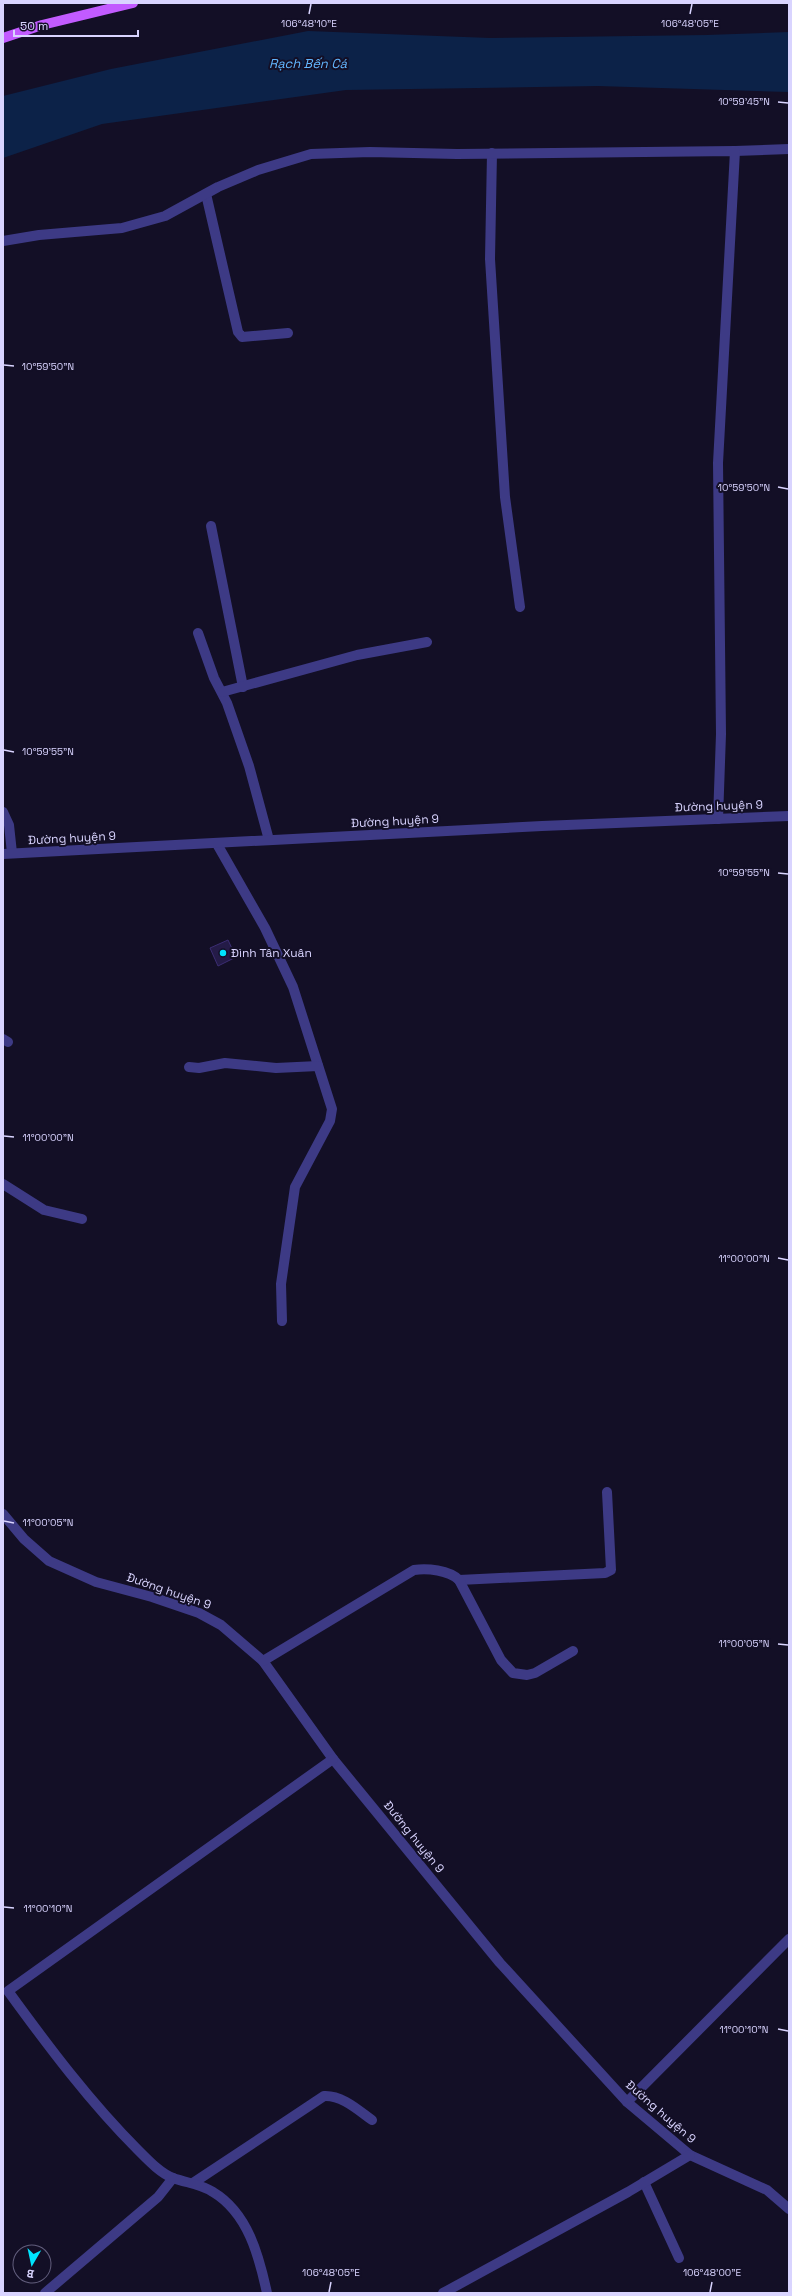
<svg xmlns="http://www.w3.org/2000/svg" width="792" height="2296" font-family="'Space Grotesk',sans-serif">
<rect width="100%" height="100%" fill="#130f26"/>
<polygon fill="#0c2248" points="308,31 490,38 707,35 789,32 789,92 598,86 346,90 102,124 3,158 3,96 111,69"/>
<polygon fill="#241b47" stroke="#3b2d73" points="228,940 236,957 218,966 210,948"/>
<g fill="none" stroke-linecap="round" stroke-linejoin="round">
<g stroke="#3d3a85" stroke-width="10">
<polyline points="735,151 789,149"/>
<polyline points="492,153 490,259 497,370 505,497 520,607"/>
<polyline points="206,194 238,332 242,337 288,333"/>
<polyline points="3,241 39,235 122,228 165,216 218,187 258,170 311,154 370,152 457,154 735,151 718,463 721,734 718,819"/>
<polyline points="211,526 243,687"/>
<polyline points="198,633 214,678 227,703 249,766 269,840"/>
<polyline points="222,692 357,655 427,642"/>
<polyline points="3,812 9,825 12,853"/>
<polyline points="217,844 265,928 293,987 332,1109 330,1121 295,1187 281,1284 282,1321"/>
<polyline points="3,854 542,826 789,816"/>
<polyline points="3,1039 8,1042"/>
<polyline points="189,1067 199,1068 225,1063 276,1068 318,1066"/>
<polyline points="3,1184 44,1210 82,1219"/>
<polyline points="3,1514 24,1539 49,1561 96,1582 152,1597 199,1613 221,1625 263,1661 333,1759 500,1963 627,2102 690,2155 767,2190 789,2209"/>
<polyline points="459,1580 605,1573 611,1570 607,1492"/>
<path d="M263,1661L414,1570C427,1568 449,1570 459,1580L501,1660L513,1673L527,1675L535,1673L573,1651"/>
<polyline points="627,2102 789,1939"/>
<polyline points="644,2182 679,2258"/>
<path d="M193,2183L324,2096C342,2095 358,2110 372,2120"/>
<polyline points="45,2293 158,2197 173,2178"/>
<path d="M267,2293C259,2256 248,2213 213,2192C201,2184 187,2183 173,2178C160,2173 148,2160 138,2150C90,2102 48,2046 8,1991L333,1759"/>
<polyline points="443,2293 628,2192 690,2155"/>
</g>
<polyline stroke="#c25bff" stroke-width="10" points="3,38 42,25 133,3"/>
</g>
<path fill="none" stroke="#d9d4ff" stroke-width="1.5" d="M309,14L311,4M690,14L692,4M778,102L788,103M4,365L14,366M778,487L788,489M4,750L14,752M778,873L788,874M4,1136L14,1137M778,1258L788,1260M4,1521L14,1523M778,1644L788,1645M4,1907L14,1908M778,2029L788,2031M329,2292L331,2282M710,2292L712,2282"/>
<circle fill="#00e5ff" stroke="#130f26" stroke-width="1.5" cx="223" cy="953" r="4"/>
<g text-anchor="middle" stroke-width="4" stroke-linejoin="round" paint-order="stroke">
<g font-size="12" fill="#d9d4ff" stroke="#130f26">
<text transform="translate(719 806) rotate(-2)" y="4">Đường huyện 9</text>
<text transform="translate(395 821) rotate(-3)" y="4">Đường huyện 9</text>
<text transform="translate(72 838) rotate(-3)" y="4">Đường huyện 9</text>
<text transform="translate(169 1591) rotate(19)" y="4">Đường huyện 9</text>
<text transform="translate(414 1837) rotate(51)" y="4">Đường huyện 9</text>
<text transform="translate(661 2112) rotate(41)" y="4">Đường huyện 9</text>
</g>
<g font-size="12" fill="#d9d4ff" stroke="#130f26" text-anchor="start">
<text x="231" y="957">Đình Tân Xuân</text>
</g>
<g font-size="13" font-style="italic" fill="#62b6ff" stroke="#130f26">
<text x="308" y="68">Rạch Bến Cá</text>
</g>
</g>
<g font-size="10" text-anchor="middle" fill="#d9d4ff" stroke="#130f26" stroke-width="4" stroke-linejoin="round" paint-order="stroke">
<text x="309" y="27">106°48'10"E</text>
<text x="690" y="27">106°48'05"E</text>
<text x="744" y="105">10°59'45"N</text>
<text x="48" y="370">10°59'50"N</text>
<text x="744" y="491">10°59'50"N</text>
<text x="48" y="755">10°59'55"N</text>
<text x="744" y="876">10°59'55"N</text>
<text x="48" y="1141">11°00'00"N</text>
<text x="744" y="1262">11°00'00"N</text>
<text x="48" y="1526">11°00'05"N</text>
<text x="744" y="1647">11°00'05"N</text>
<text x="48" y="1912">11°00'10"N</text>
<text x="744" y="2033">11°00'10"N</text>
<text x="331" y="2276">106°48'05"E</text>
<text x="712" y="2276">106°48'00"E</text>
</g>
<rect width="792" height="2296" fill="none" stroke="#d9d4ff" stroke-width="8"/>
<g transform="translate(32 2264) rotate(189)"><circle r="19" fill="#130f26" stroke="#625e7d"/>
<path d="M0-3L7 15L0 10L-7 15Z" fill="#00e5ff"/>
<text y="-6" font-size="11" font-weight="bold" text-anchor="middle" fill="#d9d4ff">B</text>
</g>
<path d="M14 30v6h124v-6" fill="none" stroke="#d9d4ff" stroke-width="2"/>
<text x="20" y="30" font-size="12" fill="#d9d4ff" stroke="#130f26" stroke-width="3" paint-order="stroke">50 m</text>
</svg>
